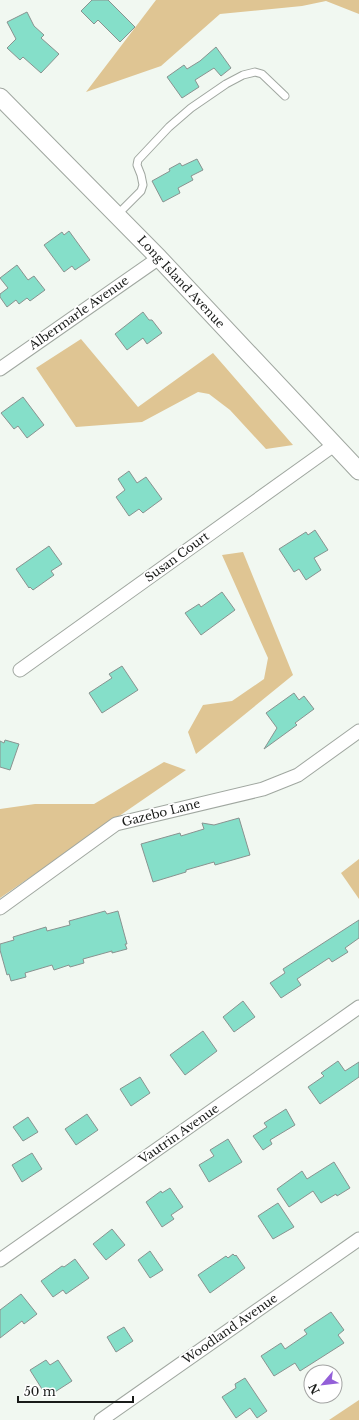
<svg xmlns="http://www.w3.org/2000/svg" width="359" height="1420" font-family="'Libre Baskerville',serif">
<rect width="100%" height="100%" fill="#f1f8f1"/>
<g fill="#dfc593">
<polygon points="156,0 359,0 359,14 326,1 302,6 220,14 161,66 86,92"/>
<polygon points="81,339 138,407 213,353 293,445 266,449 230,410 209,394 198,392 142,422 76,427 36,368"/>
<polygon points="243,552 293,675 196,754 188,732 203,705 232,701 264,679 268,658 222,555"/>
<polygon points="164,762 186,770 0,898 0,809 35,804 94,804"/>
<polygon points="359,859 359,899 341,873"/>
<polygon points="359,1400 359,1420 329,1420"/>
</g>
<g fill="#85dfc9" stroke="#899390">
<polygon points="92,0 108,0 135,27 120,42 98,20 94,24 81,11"/>
<polygon points="27,12 34,26 44,35 41,38 59,54 41,73 23,57 20,60 7,48 16,39 7,22"/>
<polygon points="216,47 231,68 221,76 214,68 195,80 199,87 182,98 167,77 184,65 187,69 200,61"/>
<polygon points="197,159 203,170 191,176 193,180 178,188 180,193 163,202 152,181 170,171 169,169 180,163 182,166"/>
<polygon points="69,231 90,260 75,270 72,266 64,272 44,245 62,232 64,235"/>
<polygon points="17,265 28,280 34,276 45,290 30,301 27,298 19,304 16,300 7,307 0,297 0,294 8,288 0,278"/>
<polygon points="143,312 149,320 152,320 162,333 147,344 143,338 127,350 115,334"/>
<polygon points="23,397 44,425 27,438 18,426 14,429 1,413"/>
<polygon points="129,471 137,483 146,477 162,499 143,513 139,509 129,516 116,497 125,490 118,479"/>
<polygon points="315,530 328,550 314,558 321,570 306,580 299,569 294,572 279,549 306,532 308,535"/>
<polygon points="49,546 62,564 51,571 54,575 33,590 30,587 29,588 16,569"/>
<polygon points="222,592 235,610 201,635 185,613 199,604 201,607"/>
<polygon points="122,666 138,690 102,713 89,693 112,678 109,674"/>
<polygon points="294,693 299,700 304,696 314,709 295,723 297,725 264,749 277,728 266,713"/>
<polygon points="5,740 19,744 10,770 0,767 0,741 4,743"/>
<polygon points="239,818 250,855 215,865 214,862 186,870 186,872 153,882 141,844 180,833 181,836 204,829 202,823 214,825"/>
<polygon points="105,911 107,914 118,911 127,944 125,944 127,949 112,953 112,951 83,959 84,963 70,967 69,965 54,970 52,965 25,973 26,977 11,981 9,974 7,975 0,950 0,944 14,940 13,937 46,927 47,931 70,925 69,921"/>
<polygon points="359,920 359,938 345,948 348,952 332,962 329,958 297,979 301,985 281,998 270,983 285,973 283,969"/>
<polygon points="243,1001 255,1017 234,1032 223,1017"/>
<polygon points="203,1031 217,1051 185,1075 170,1055"/>
<polygon points="338,1061 345,1071 359,1062 359,1077 320,1104 308,1087 324,1076 321,1073"/>
<polygon points="140,1077 150,1093 131,1106 120,1089"/>
<polygon points="286,1109 295,1125 270,1140 272,1144 263,1150 253,1136 267,1127 264,1123"/>
<polygon points="87,1114 98,1130 76,1145 65,1129"/>
<polygon points="28,1117 38,1132 23,1141 13,1127"/>
<polygon points="228,1139 242,1162 209,1182 199,1165 214,1156 210,1150"/>
<polygon points="32,1153 42,1169 22,1182 12,1165"/>
<polygon points="334,1162 350,1188 337,1196 336,1194 321,1203 313,1191 289,1207 277,1189 302,1171 307,1179"/>
<polygon points="170,1188 183,1207 171,1215 174,1219 162,1227 146,1202 161,1191 162,1193"/>
<polygon points="278,1203 294,1227 273,1239 258,1216"/>
<polygon points="112,1229 125,1245 106,1260 93,1244"/>
<polygon points="150,1251 163,1270 150,1278 138,1260"/>
<polygon points="233,1254 235,1256 236,1255 245,1268 210,1293 198,1275 226,1256 228,1258"/>
<polygon points="75,1259 89,1278 66,1294 63,1290 53,1297 41,1281 62,1266 64,1267"/>
<polygon points="21,1294 37,1314 24,1324 22,1321 0,1338 0,1310"/>
<polygon points="331,1312 344,1330 338,1335 344,1343 300,1371 295,1363 274,1376 261,1356 281,1343 285,1349 307,1334 304,1330"/>
<polygon points="124,1327 133,1341 116,1352 107,1337"/>
<polygon points="46,1360 50,1365 58,1360 72,1381 47,1397 30,1370"/>
<polygon points="245,1378 267,1411 257,1418 250,1408 236,1418 222,1397 236,1388 235,1384"/>
</g>
<g fill="none" stroke-linecap="round" stroke-linejoin="round">
<defs>
<polyline id="service" points="117,215 141,191 143,185 141,175 137,165 138,160 169,127 191,108 226,84 243,75 255,72 262,74 285,96"/>
<g id="minor">
<polyline points="0,369 159,258"/>
<polyline points="20,670 334,445"/>
<polyline points="0,908 116,824 263,789 298,775 359,731"/>
<polyline points="0,1260 359,1007"/>
<polyline points="101,1420 359,1239"/>
</g>
<polyline id="tertiary" points="0,97 159,258 359,471"/>
</defs>
<use href="#service" stroke="#a0a7a0" stroke-width="9"/>
<use href="#minor" stroke="#a0a7a0" stroke-width="15"/>
<use href="#tertiary" stroke="#a0a7a0" stroke-width="19"/>
<use href="#service" stroke="#fff" stroke-width="7"/>
<use href="#minor" stroke="#fff" stroke-width="13"/>
<use href="#tertiary" stroke="#fff" stroke-width="17"/>
</g>
<g text-anchor="middle" stroke-width="3.5" stroke-linejoin="round" paint-order="stroke">
<g font-size="12" fill="#1a1c1a" stroke="#fff">
<text transform="translate(181 282) rotate(47)" y="4">Long Island Avenue</text>
<text transform="translate(79 313) rotate(-35)" y="4">Albermarle Avenue</text>
<text transform="translate(177 557) rotate(-36)" y="4">Susan Court</text>
<text transform="translate(161 813) rotate(-14)" y="4">Gazebo Lane</text>
<text transform="translate(179 1134) rotate(-35)" y="4">Vautrin Avenue</text>
<text transform="translate(230 1329) rotate(-35)" y="4">Woodland Avenue</text>
</g>
</g>
<g transform="translate(323 1384) rotate(242)"><circle r="19" fill="#ffffff" stroke="#a3a4a3"/>
<path d="M0-3L7 15L0 10L-7 15Z" fill="#935fd8"/>
<text y="-6" font-size="11" font-weight="bold" text-anchor="middle" fill="#1a1c1a">N</text>
</g>
<path d="M18 1396v6h115v-6" fill="none" stroke="#1a1c1a" stroke-width="2"/>
<text x="24" y="1396" font-size="12" fill="#1a1c1a" stroke="#ffffff" stroke-width="3" paint-order="stroke">50 m</text>
</svg>
